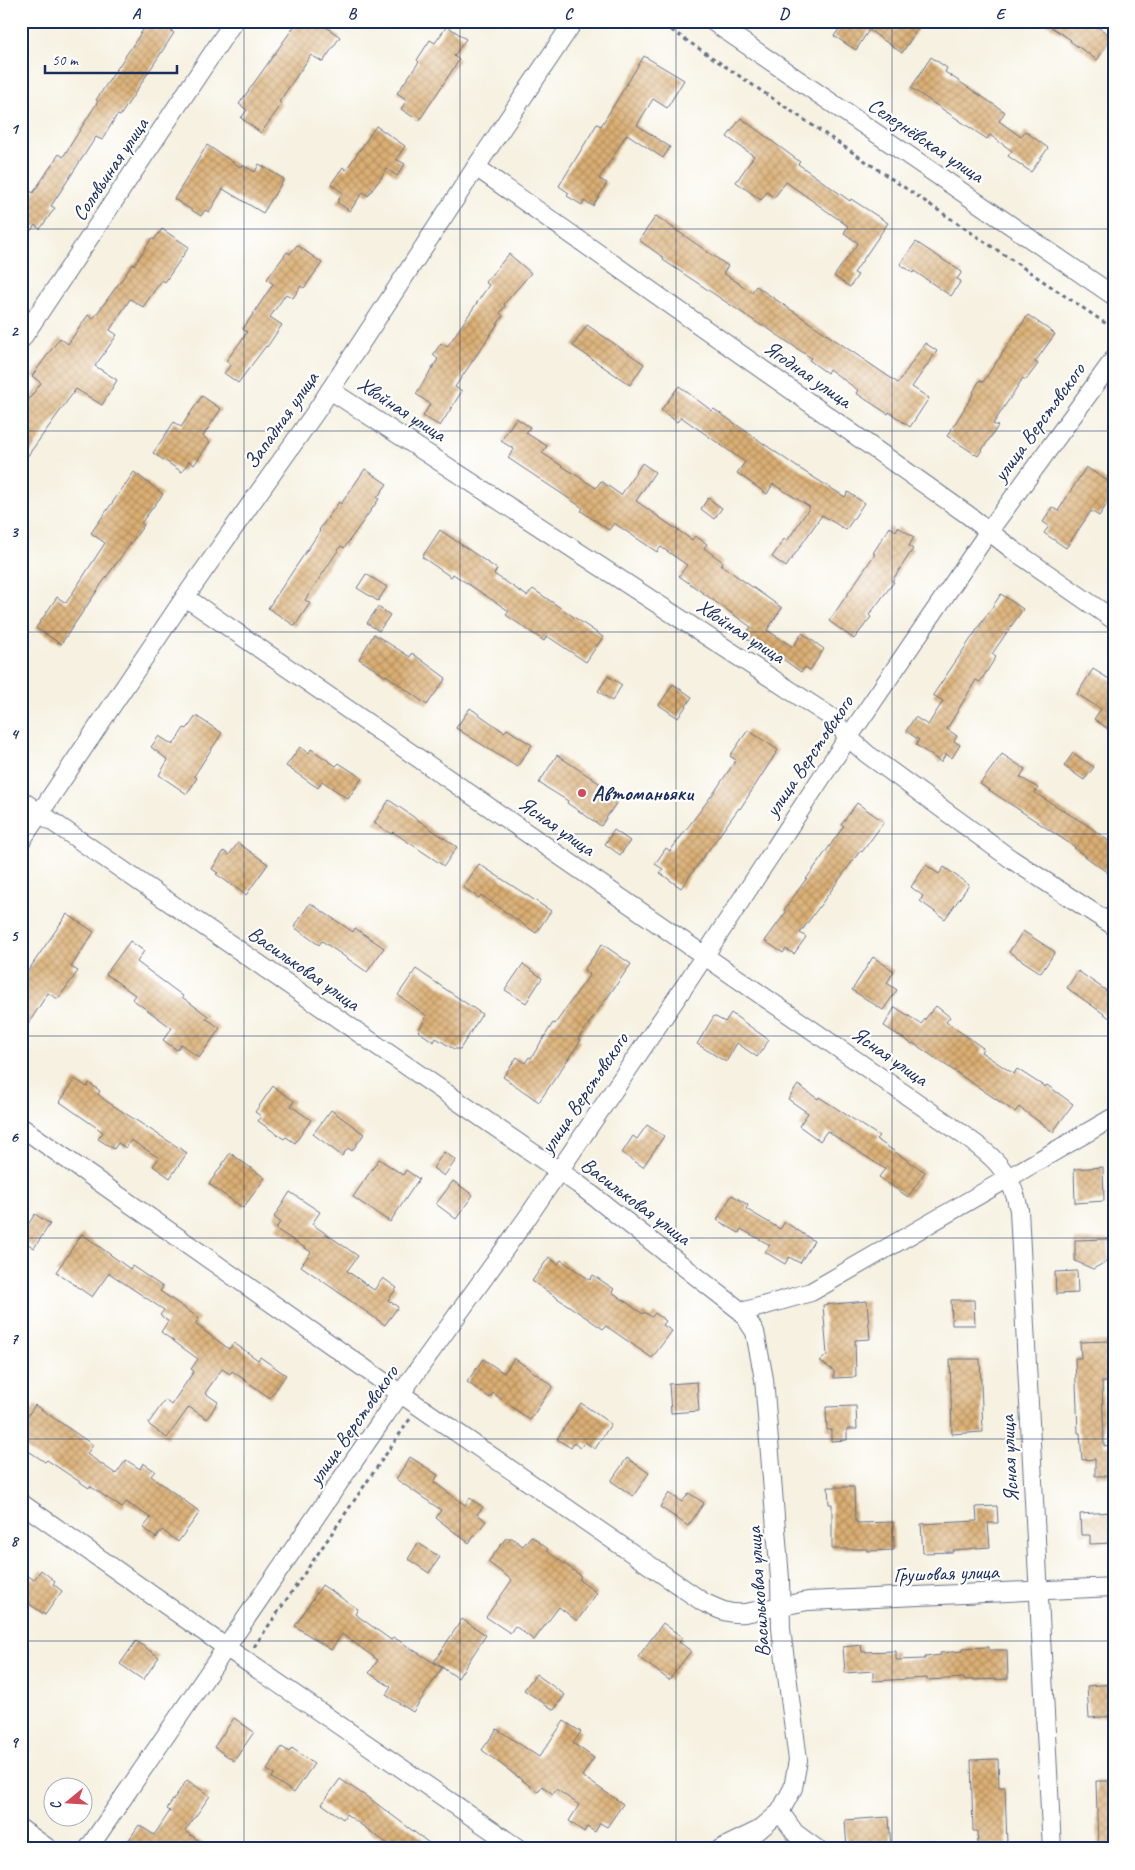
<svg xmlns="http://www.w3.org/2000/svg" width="1135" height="1870" font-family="Caveat,sans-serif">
<defs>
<pattern id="building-cross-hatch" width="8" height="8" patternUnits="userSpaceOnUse" patternTransform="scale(1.25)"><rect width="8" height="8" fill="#dbaf73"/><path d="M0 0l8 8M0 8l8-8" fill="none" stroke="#b18f62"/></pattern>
</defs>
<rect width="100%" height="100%" fill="#fff"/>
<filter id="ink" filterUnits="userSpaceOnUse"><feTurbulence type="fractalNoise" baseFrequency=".02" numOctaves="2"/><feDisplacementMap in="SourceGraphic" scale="10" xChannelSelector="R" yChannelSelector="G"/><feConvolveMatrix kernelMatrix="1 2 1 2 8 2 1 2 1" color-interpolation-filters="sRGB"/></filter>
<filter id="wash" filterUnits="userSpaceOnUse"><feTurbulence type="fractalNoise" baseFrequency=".0096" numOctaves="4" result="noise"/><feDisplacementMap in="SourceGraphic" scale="20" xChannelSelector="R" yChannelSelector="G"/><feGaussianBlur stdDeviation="1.12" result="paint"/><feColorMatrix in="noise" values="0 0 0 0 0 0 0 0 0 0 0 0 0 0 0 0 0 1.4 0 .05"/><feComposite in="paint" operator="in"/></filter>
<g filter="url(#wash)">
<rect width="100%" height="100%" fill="#f6f1e0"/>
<g id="blocks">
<g fill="url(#building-cross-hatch)">
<polygon points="149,21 178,21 171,31 174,33 120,116 117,115 102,140 96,137 51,206 55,208 40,229 35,225 21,244 21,184 33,193 59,154 63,157 98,101 96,100"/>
<polygon points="298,21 318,21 340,37 323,62 311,55 279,102 282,104 261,133 241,118 247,110 239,104"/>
<polygon points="845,21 910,21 919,27 902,53 869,30 856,50 834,36"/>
<polygon points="1042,21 1089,21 1112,37 1097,60 1070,41 1071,40"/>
<polygon points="447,26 466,39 454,56 459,60 419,121 401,109 407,100 397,93 419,62 417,60 430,40 435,43"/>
<polygon points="644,56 684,80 667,108 653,99 637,125 670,147 663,158 627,134 599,179 607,183 593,206 584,201 582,205 567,196 569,193 559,186 597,124 601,126"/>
<polygon points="931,57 947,68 945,72 1005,112 999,121 1021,137 1025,131 1048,148 1031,172 1008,156 1012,151 990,135 987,139 911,88"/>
<polygon points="741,118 800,162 798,164 850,201 851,199 888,223 854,273 858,275 850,287 834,276 858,243 844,233 848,226 786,182 774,198 767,192 761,200 736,182 754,156 727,137"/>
<polygon points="376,126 405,146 396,159 405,164 397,176 387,169 368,196 363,192 350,211 337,202 343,193 331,184 343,167 346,170"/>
<polygon points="207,145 240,167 242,165 255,172 259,164 284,179 263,213 223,189 209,212 205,210 201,216 174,199"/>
<polygon points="656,216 728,266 723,273 752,292 756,286 898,383 925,343 937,351 912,387 929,398 910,427 889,412 888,414 856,393 858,390 829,369 827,373 809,360 811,358 763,325 762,326 663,260 664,258 639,240"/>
<polygon points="162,229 189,247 165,282 162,280 143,307 130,299 110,330 117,335 95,366 117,380 102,405 76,389 21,465 21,410 41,383 32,376 60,338 68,344 88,315 93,319 133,264 134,265 152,238 154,240"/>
<polygon points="916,242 962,272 957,279 961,281 951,296 914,271 913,273 900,264"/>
<polygon points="297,245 322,263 304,288 301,286 293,298 286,294 270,317 282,325 267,347 266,346 238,383 224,373 231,365 226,361 244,337 247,332 243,329 273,284 267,279 287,252 290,254"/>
<polygon points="509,254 531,273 504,304 505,306 500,313 503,316 455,387 462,391 440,426 423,416 430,404 416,394 438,359 433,355 441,343 447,347 489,285 485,282"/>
<polygon points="1028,315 1055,334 1035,362 1038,364 1026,380 1023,378 993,424 998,426 978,456 947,436 974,393 973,392 980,380 983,382"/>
<polygon points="587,325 644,364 630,385 573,346"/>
<polygon points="679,386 712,411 714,409 797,467 845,497 848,492 864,503 846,530 822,515 786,567 772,557 784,539 787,541 810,507 773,484 767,494 737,473 745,462 681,417 677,422 661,410"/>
<polygon points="202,396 221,409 203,436 210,442 194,465 189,461 182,472 153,453 174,422 181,427"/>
<polygon points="516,418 530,427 526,433 547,446 542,453 596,488 601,481 621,495 642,463 655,472 636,501 692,540 695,536 707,544 704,548 723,562 721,565 782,608 767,630 793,647 802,633 824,649 810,670 805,667 801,672 763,645 761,648 744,637 751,627 679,576 687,565 661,547 657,552 614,523 609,530 581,511 583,508 508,458 514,449 501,441"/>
<polygon points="1086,467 1114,485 1114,493 1099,516 1091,511 1066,548 1044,533 1049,526 1043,522 1052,507 1058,511"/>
<polygon points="365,469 387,484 377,498 379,499 344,548 341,546 305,600 310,603 295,626 268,608 320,531 319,530 339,502 341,504"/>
<polygon points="134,472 163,494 141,523 144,525 107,576 61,644 36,628 57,597 66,603 105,543 91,533"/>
<polygon points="708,498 722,508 714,519 701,509"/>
<polygon points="890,527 896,531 898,527 914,537 909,546 913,549 892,581 894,582 869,615 871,617 854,639 829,621 875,554 873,553"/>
<polygon points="440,530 497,569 494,574 527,596 533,589 603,637 586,662 547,636 544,641 506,615 509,611 453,574 451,577 422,557"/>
<polygon points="366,574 387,587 378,601 357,588"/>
<polygon points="1001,594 1023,609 992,654 996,657 980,682 976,680 947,729 957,736 954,741 960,745 952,758 946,754 941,762 916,745 919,740 906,731 915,717 928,725 943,701 933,695"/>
<polygon points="378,607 390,615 379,631 367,623"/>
<polygon points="374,634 410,657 412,653 446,678 427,705 386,675 385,676 359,659"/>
<polygon points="1093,669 1114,682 1114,721 1108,729 1094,719 1101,709 1077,694"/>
<polygon points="608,676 622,685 612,701 598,691"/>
<polygon points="673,684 692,697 678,718 659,705"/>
<polygon points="470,708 504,732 507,729 532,745 517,767 456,728"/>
<polygon points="196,716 222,733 194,776 197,778 187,794 159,775 168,760 151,747 159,736 173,745 184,728 187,729"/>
<polygon points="748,730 778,750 740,809 739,808 681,888 660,873 663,869 655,864 666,848 670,851 715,791 736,760 730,756"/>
<polygon points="300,747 309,753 311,749 336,766 339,763 362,778 348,799 322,781 318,788 286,766"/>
<polygon points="1073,753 1094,767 1084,780 1064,766"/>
<polygon points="1002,754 1025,769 1020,777 1038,788 1035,793 1090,827 1114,845 1114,864 1108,873 1074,848 1075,847 980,784"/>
<polygon points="557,755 620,797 601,826 567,803 568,801 539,783"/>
<polygon points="389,800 457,847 444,866 393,832 391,834 374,823"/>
<polygon points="857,803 884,822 862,852 860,851 800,933 806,937 794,954 786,949 783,953 765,941 786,912 784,910 844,826 841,825"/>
<polygon points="614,830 630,841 620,855 605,844"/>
<polygon points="238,843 268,864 246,895 216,874 218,873 212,869 224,851 229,855"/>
<polygon points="479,864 551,911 536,933 481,895 479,898 463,887"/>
<polygon points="926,865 939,874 944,867 969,885 945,919 920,901 923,896 911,887"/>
<polygon points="310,903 353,932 355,928 384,948 367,972 322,941 319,945 294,927"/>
<polygon points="67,914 94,932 71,967 78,971 58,999 48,993 21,1035 21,981"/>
<polygon points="1023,931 1055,952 1041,973 1009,952"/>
<polygon points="130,941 144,951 137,962 183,996 182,997 208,1016 206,1018 220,1028 199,1058 181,1044 177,1050 163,1040 172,1028 132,999 135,995 106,974"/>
<polygon points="602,944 631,964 578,1039 581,1040 539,1102 503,1077 517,1057 525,1063 529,1057 531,1058 553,1023 555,1024 590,974 584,970"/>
<polygon points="873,957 894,971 887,983 897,990 883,1010 852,990"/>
<polygon points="523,964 542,978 526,1003 505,990"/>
<polygon points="416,969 482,1014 460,1049 454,1049 436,1038 434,1042 418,1031 427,1016 398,995"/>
<polygon points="1078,971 1114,996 1114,1021 1067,988"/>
<polygon points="936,1006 950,1017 946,1022 983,1048 981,1052 1014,1074 1017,1069 1045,1087 1047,1085 1073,1104 1053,1132 1019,1107 1015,1112 913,1043 912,1044 884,1026 895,1007 921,1024"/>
<polygon points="731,1013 769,1040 757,1057 737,1043 726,1062 697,1044 714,1016 725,1022"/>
<polygon points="75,1079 87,1087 89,1083 100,1091 98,1094 106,1101 187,1153 170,1178 153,1166 159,1158 131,1140 126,1148 118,1143 114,1149 98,1139 103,1132 60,1102"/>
<polygon points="798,1085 818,1099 819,1097 879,1136 876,1139 925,1172 908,1197 879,1177 885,1169 827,1131 820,1141 799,1126 808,1113 788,1099"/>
<polygon points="273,1086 294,1101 291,1106 311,1120 295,1143 286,1137 284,1139 258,1121 261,1116 255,1112"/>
<polygon points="331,1110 364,1134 352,1151 348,1148 342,1156 313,1134"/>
<polygon points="647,1125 664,1136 643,1167 622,1153 633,1136 637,1139"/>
<polygon points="444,1152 456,1160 444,1176 433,1168"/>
<polygon points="230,1153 265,1178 243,1208 209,1184"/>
<polygon points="379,1159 403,1175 406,1170 419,1179 390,1222 353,1197"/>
<polygon points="1103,1167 1104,1201 1075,1203 1074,1169"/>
<polygon points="453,1181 473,1195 456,1219 436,1204"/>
<polygon points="290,1192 320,1212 312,1224 358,1256 347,1271 374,1290 383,1278 397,1288 388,1300 398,1307 385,1325 301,1266 311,1252 276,1229 280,1222 274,1217"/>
<polygon points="732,1195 748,1205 746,1209 780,1229 785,1222 814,1241 800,1263 789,1257 785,1264 765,1252 770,1245 741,1229 739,1233 717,1220"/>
<polygon points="35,1214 50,1224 34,1248 21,1239 21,1235"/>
<polygon points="82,1234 130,1269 132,1266 163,1287 160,1291 199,1318 195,1324 229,1349 234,1343 258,1360 260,1357 286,1375 270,1398 232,1371 230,1374 222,1369 205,1393 218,1402 207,1419 189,1407 167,1438 148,1424 165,1400 171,1405 194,1371 191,1369 198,1359 161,1332 168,1321 160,1315 164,1310 109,1273 92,1297 56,1272"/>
<polygon points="1108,1239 1109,1260 1093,1269 1075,1261 1075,1240"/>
<polygon points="549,1257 558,1264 561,1260 590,1280 593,1275 614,1289 612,1292 643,1314 644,1312 652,1317 655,1313 666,1321 663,1325 672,1331 652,1358 606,1326 603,1329 532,1281"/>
<polygon points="1077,1271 1078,1293 1056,1294 1055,1272"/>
<polygon points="951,1300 974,1300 975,1325 952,1325"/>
<polygon points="867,1301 870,1339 855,1340 856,1377 834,1378 834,1371 820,1361 827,1355 823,1305"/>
<polygon points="1109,1341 1110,1382 1102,1382 1104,1446 1110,1445 1111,1476 1095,1476 1095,1459 1082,1460 1080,1433 1078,1433 1075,1358 1081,1358 1080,1342"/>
<polygon points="514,1358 553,1386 530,1420 493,1393 490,1398 467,1382 483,1359 504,1373"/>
<polygon points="950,1359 980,1359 983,1432 952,1434"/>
<polygon points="697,1382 699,1411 671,1413 669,1384"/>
<polygon points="581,1403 611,1424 595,1449 585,1442 580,1448 574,1443 571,1448 557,1439"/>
<polygon points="35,1405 93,1445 87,1454 116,1474 126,1460 140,1469 143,1463 155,1471 151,1476 200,1512 178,1542 162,1530 156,1538 143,1528 151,1518 126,1502 122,1508 90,1486 89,1488 47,1460 45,1462 21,1446 21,1426"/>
<polygon points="856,1406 857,1429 847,1429 847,1440 831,1441 831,1430 827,1430 826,1407"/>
<polygon points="410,1457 438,1475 434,1482 465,1505 470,1498 483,1507 477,1514 486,1521 469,1543 436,1518 441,1510 396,1479"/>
<polygon points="627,1458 649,1473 633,1496 611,1481"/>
<polygon points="828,1487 854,1487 855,1521 857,1521 857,1523 893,1522 894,1550 867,1551 867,1549 832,1549 832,1504 829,1504"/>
<polygon points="669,1493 682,1502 689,1493 704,1503 688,1526 660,1507"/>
<polygon points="997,1506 998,1523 988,1523 990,1547 953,1550 953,1552 923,1553 921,1524 977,1521 976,1507"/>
<polygon points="1111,1512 1113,1543 1090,1544 1090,1535 1081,1535 1080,1514"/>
<polygon points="531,1536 548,1549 547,1551 581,1576 579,1580 597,1593 577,1621 559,1607 534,1640 515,1626 510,1633 486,1617 512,1580 488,1562 506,1538 512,1538 523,1546"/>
<polygon points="418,1543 440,1557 429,1573 408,1559"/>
<polygon points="41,1570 55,1581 53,1584 62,1591 45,1615 21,1598 21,1571 34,1580"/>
<polygon points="322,1585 358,1609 355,1614 391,1640 393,1637 442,1668 413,1712 386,1695 391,1687 369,1673 378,1660 342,1634 331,1650 295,1626"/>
<polygon points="462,1619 486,1635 458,1678 434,1662"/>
<polygon points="663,1623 683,1638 679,1642 691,1651 669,1680 638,1657"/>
<polygon points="136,1641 159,1657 143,1680 120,1664"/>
<polygon points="861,1645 862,1652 896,1651 896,1660 925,1659 925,1657 941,1655 940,1653 963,1651 963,1648 989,1647 989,1650 1007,1650 1008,1679 964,1680 964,1678 927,1680 927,1678 873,1681 873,1671 845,1673 843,1647"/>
<polygon points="536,1674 565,1695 554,1710 524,1690"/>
<polygon points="1114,1684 1114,1716 1089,1718 1087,1686"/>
<polygon points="234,1718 254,1732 234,1761 214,1747"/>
<polygon points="564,1721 581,1732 573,1743 594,1758 582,1776 623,1804 607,1827 600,1823 595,1832 587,1827 584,1832 569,1821 579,1805 556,1789 553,1794 542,1786 538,1792 482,1750 497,1729 539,1757"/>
<polygon points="282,1747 289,1752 292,1748 314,1764 294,1793 272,1778 274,1774 267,1770"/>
<polygon points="998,1759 999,1787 1005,1787 1007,1845 978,1846 977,1831 973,1831 971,1760"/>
<polygon points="340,1779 373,1801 437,1849 395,1849 346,1814 343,1819 322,1804"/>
<polygon points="187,1780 210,1796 185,1831 211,1849 134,1849 126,1844 139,1825 154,1835 170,1811 167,1809 170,1804"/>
<polygon points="1096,1781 1114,1781 1114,1847 1098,1847"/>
<polygon points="889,1817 891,1849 847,1849 845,1820"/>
</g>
</g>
</g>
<g filter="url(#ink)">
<use href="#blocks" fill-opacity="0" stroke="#68738c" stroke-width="1"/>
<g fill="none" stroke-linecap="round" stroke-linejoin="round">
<defs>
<g id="minor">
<polyline points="712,21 1114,296"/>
<polyline points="476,167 968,515 1013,550 1114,620"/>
<polyline points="21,340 234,21"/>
<polyline points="330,390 831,717 849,738 867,754 1011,859 1114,926"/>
<path d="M185,597L951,1126C986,1152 1010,1164 1019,1210L1052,1849"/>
<polyline points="21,800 578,1184 742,1312 755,1332 764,1379 780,1579 781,1629 798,1760 793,1788 780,1812 759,1830 720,1849"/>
<polyline points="21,841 185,597 317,410 476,167 574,21"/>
<path d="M21,1127L401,1394L703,1602C718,1609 729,1615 745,1613L808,1601L1114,1587"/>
<polyline points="742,1312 811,1292 1114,1117"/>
<polyline points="21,1503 227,1648 519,1849"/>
<polyline points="780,1812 795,1833 817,1849"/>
<polyline points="21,1829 49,1849"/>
<polyline points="88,1849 386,1414 527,1218 688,981 831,763 989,531 1114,359"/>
</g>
</defs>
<use href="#minor" stroke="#68738c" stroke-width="20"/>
<g stroke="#68738c" stroke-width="3" stroke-dasharray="4 4" stroke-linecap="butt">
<polyline points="658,21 1114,329"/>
<polyline points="254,1647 410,1419"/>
</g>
<use href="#minor" stroke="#fff" stroke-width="18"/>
</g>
</g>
<path fill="none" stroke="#1b2f5e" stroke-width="1" stroke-opacity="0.55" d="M244,21V1849M460,21V1849M676,21V1849M892,21V1849M21,229H1114M21,431H1114M21,632H1114M21,834H1114M21,1036H1114M21,1238H1114M21,1439H1114M21,1641H1114"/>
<circle fill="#d1495b" stroke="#fff" stroke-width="2" cx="582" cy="793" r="5"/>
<g text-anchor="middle" stroke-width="4.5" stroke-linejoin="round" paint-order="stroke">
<g font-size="21" fill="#1b2f5e" stroke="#fff">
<text transform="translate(926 140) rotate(34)" y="7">Селезнёвская улица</text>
<text transform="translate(110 169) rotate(-56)" y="7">Соловьиная улица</text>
<text transform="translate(808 374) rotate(35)" y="7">Ягодная улица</text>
<text transform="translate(402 409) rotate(33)" y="7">Хвойная улица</text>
<text transform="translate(281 420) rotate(-55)" y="7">Западная улица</text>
<text transform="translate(1039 422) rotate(-54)" y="7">улица Верстовского</text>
<text transform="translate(741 631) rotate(33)" y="7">Хвойная улица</text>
<text transform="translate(809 756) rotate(-56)" y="7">улица Верстовского</text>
<text transform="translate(557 826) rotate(35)" y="7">Ясная улица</text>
<text transform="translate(304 968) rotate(35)" y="7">Васильковая улица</text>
<text transform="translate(890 1056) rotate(35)" y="7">Ясная улица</text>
<text transform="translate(584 1093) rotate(-56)" y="7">улица Верстовского</text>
<text transform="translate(636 1201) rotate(37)" y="7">Васильковая улица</text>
<text transform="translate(353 1425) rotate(-55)" y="7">улица Верстовского</text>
<text transform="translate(1009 1459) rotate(-93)" y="7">Ясная улица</text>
<text transform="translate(946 1573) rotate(-2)" y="7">Грушовая улица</text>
<text transform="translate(758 1592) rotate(-94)" y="7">Васильковая улица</text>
</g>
<g font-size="21" font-weight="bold" fill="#1b2f5e" stroke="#fff" text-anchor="start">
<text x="592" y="800">Автоманьяки</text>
</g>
</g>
<rect width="1135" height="1870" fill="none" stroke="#fff" stroke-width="55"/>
<g transform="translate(68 1802) rotate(252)"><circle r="24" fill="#ffffff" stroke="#a4acbf"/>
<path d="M0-4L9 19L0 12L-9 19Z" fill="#d1495b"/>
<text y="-8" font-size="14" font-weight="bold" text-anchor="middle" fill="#1b2f5e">С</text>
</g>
<path d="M45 65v8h132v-8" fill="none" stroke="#1b2f5e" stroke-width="2.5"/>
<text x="52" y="65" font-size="15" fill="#1b2f5e" stroke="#ffffff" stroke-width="4" paint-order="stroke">50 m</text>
<rect x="28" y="28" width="1080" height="1814" fill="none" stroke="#1b2f5e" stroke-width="2"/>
<g font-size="16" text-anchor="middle" font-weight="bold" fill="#1b2f5e">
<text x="136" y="19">A</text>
<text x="352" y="19">B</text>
<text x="568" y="19">C</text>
<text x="784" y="19">D</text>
<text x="1000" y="19">E</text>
<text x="14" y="134">1</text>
<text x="14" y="336">2</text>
<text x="14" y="537">3</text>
<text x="14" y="739">4</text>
<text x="14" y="941">5</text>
<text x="14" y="1142">6</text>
<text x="14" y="1344">7</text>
<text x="14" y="1546">8</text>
<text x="14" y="1747">9</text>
</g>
</svg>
